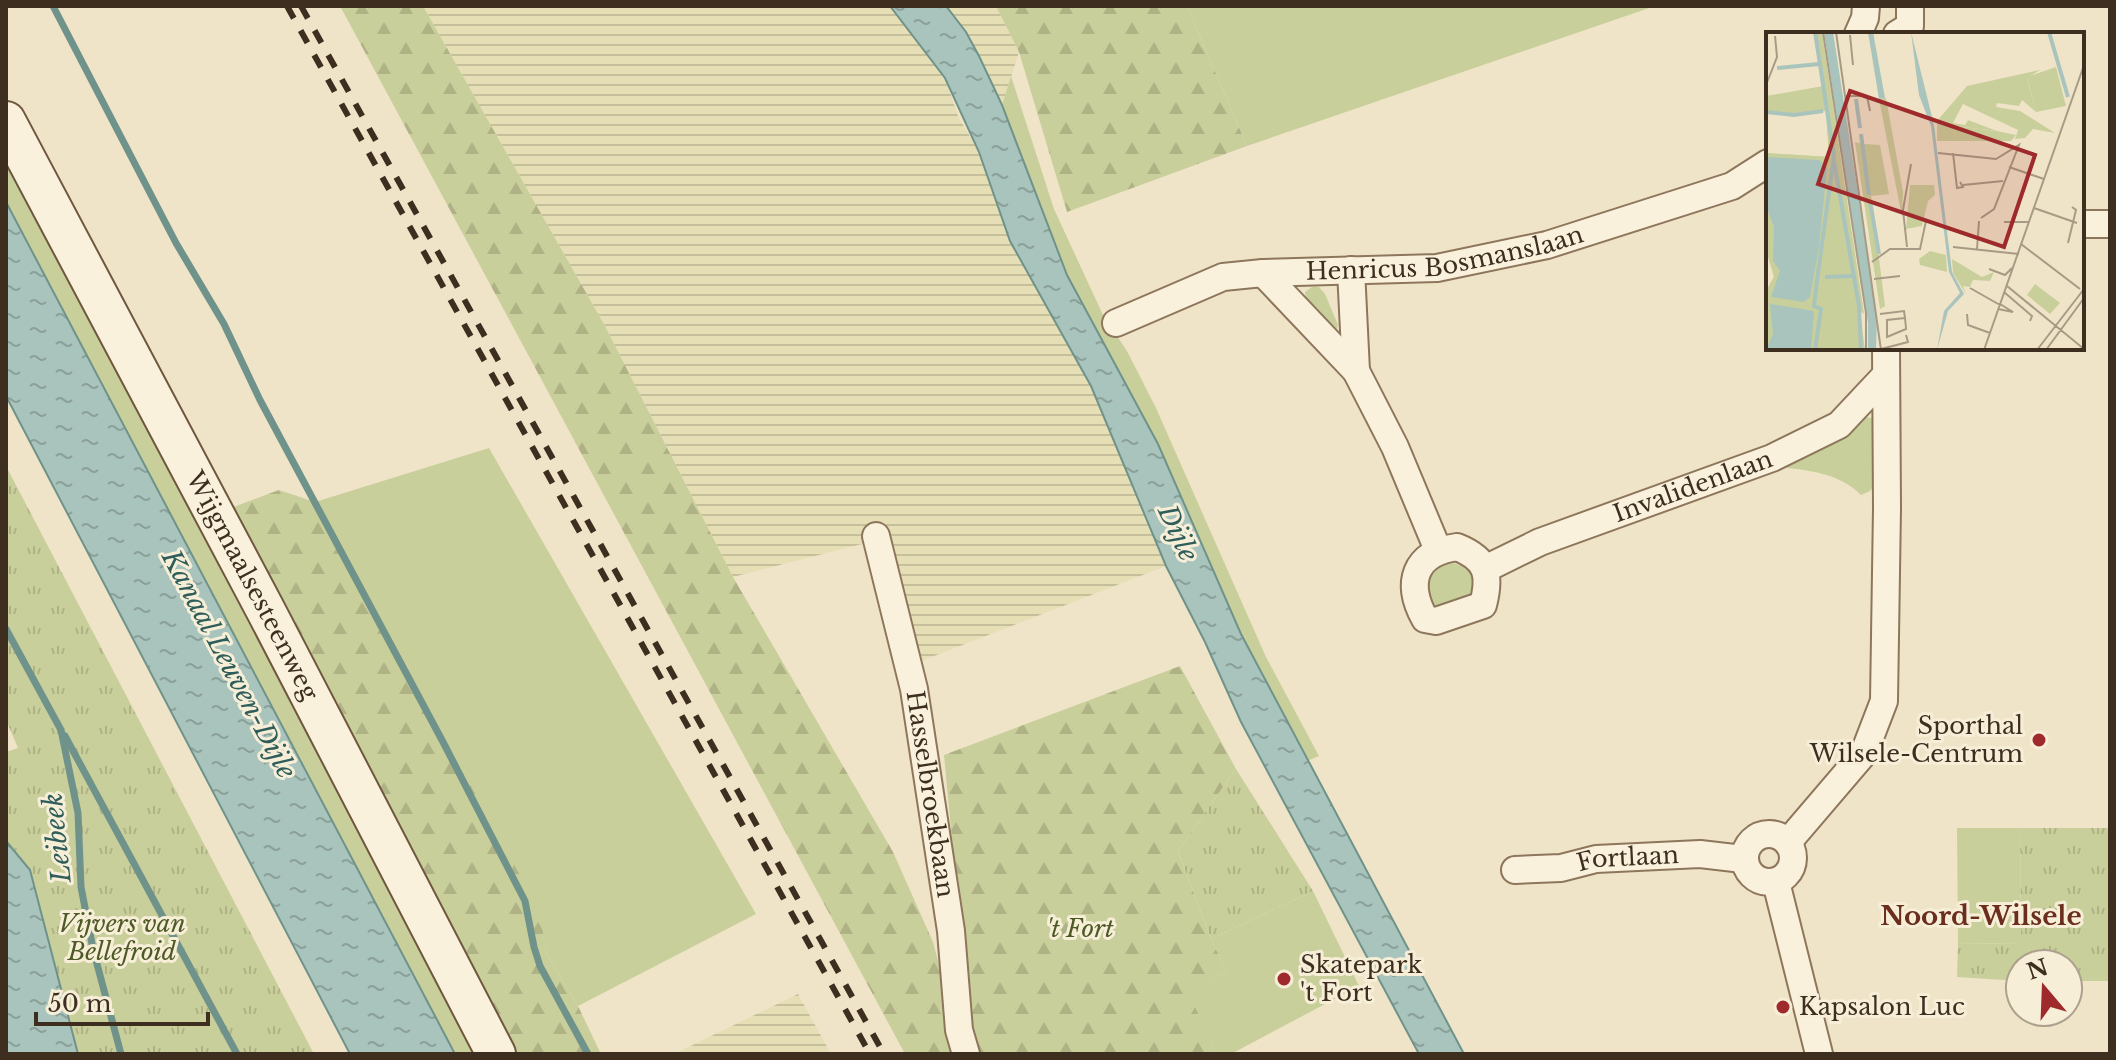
<svg xmlns="http://www.w3.org/2000/svg" width="2116" height="1060" font-family="'Libre Baskerville',serif">
<defs>
<pattern id="farmland-rules" width="6" height="5" patternUnits="userSpaceOnUse" patternTransform="scale(2)"><rect width="6" height="5" fill="#e6deb5"/><path d="M0 2.5h6" fill="none" stroke="#c6bf9b"/></pattern>
<pattern id="forest-firs" width="22" height="20" patternUnits="userSpaceOnUse" patternTransform="scale(2)"><rect width="22" height="20" fill="#c9cf9b"/><path d="M5 1l3.5 6h-7zM16 11l3.5 6h-7z" fill="#aeb285"/></pattern>
<pattern id="park-tufts" width="24" height="20" patternUnits="userSpaceOnUse" patternTransform="scale(2)"><rect width="24" height="20" fill="#c9cf9b"/><path d="M3 7l-1-3M5 7V3M7 7l1-3M15 17l-1-3M17 17v-4M19 17l1-3" fill="none" stroke="#aeb285"/></pattern>
<pattern id="water-ripples" width="26" height="14" patternUnits="userSpaceOnUse" patternTransform="scale(2)"><rect width="26" height="14" fill="#a9c4bc"/><path d="M2 4q2-2 4 0t4 0M15 11q2-2 4 0t4 0" fill="none" stroke="#8ba098"/></pattern>
</defs>
<rect width="100%" height="100%" fill="#f0e4c8"/>
<g fill="url(#farmland-rules)">
<polygon points="423,6 890,6 945,78 958,116 979,152 1010,241 1091,386 1166,566 903,668 866,543 733,577 605,326"/>
<polygon points="946,6 996,6 1019,52 1002,105 966,32"/>
<polygon points="798,994 831,1054 674,1054"/>
</g>
<g fill="#c9cf9b">
<polygon points="1187,6 1655,6 1247,146"/>
<polygon points="1011,76 1054,209 1103,315 1127,351 1156,408 1266,657 1319,756 1307,761 1241,634 1158,444 1067,275 1002,105"/>
<polygon points="6,159 475,1054 455,1054 6,202"/>
<polygon points="1312,287 1319,287 1325,294 1338,325 1336,332 1306,301 1305,292"/>
<path d="M1865,417L1872,418L1878,423L1877,482L1870,491L1861,495C1839,473 1808,470 1777,467L1834,442Z"/>
<polygon points="489,448 756,914 578,1006 547,955 538,910 315,502"/>
<polygon points="1447,561 1472,569 1477,584 1475,594 1431,609 1423,586 1432,569"/>
<polygon points="1957,828 2020,828 2021,943 1958,944"/>
<polygon points="1313,891 1359,986 1231,1054 1216,1054 1187,991 1227,972 1211,939"/>
</g>
<g fill="url(#forest-firs)">
<polygon points="340,6 423,6 605,326 733,577 893,852 933,942 963,1054 905,1054"/>
<polygon points="996,6 1187,6 1247,146 1067,212 1019,52"/>
<polygon points="279,490 315,502 539,910 547,955 578,1006 601,1054 513,1054 228,509"/>
<polygon points="1180,666 1236,769 1178,851 1211,939 1227,972 1188,991 1216,1054 980,1054 969,1021 944,755"/>
</g>
<g fill="url(#park-tufts)">
<polygon points="6,466 314,1054 6,1054 6,752 18,748 6,720"/>
<polygon points="1236,769 1313,891 1211,939 1178,851"/>
<polygon points="2020,828 2110,828 2110,981 2068,981 2068,964 2020,964 2020,981 1957,977 1958,944 2021,943"/>
</g>
<g fill="url(#water-ripples)" stroke="#6f938a" stroke-width="2">
<polygon points="890,6 946,6 966,32 979,56 1002,105 1067,275 1158,444 1241,634 1464,1054 1419,1054 1241,722 1205,642 1166,566 1091,386 1010,241 979,152 945,78"/>
<polygon points="6,202 455,1054 350,1054 6,396"/>
<polygon points="6,841 30,870 78,1054 6,1054"/>
</g>
<g fill="none" stroke-linecap="round" stroke-linejoin="round">
<g stroke="#6f938a" stroke-width="7">
<polyline points="53,6 176,243 224,324 260,400 443,742 525,901 534,947 540,966 588,1054"/>
<polyline points="6,629 61,730 78,813 81,887 93,949 121,1054"/>
<polyline points="65,736 237,1054"/>
</g>
<defs>
<g id="street">
<polyline points="1858,34 1865,18 1866,6"/>
<polyline points="1897,34 1910,26 1910,6"/>
<polyline points="2082,224 2110,224"/>
<polyline points="1351,270 1356,371"/>
<polyline points="1263,273 1356,371 1395,447 1438,550"/>
<path id="s1" d="M1116,323L1223,277L1263,273L1437,268L1547,245L1732,186L1768,163"/>
<path id="s2" d="M876,536L914,689L951,931L959,1030L966,1054"/>
<path d="M1457,547C1487,559 1491,574 1483,605L1436,621L1425,619C1405,583 1414,553 1457,547Z"/>
<path id="s3" d="M1485,569L1540,542L1772,458L1839,425L1885,376"/>
<circle cx="1769" cy="858" r="24"/>
<polyline points="1788,842 1864,753 1884,701 1887,508 1886,348"/>
<path id="s4" d="M1515,870L1561,868L1596,859L1700,854L1743,859"/>
<polyline points="1776,882 1819,1054"/>
</g>
<g id="secondary">
<path id="s5" d="M6,121L266,611L496,1054"/>
</g>
</defs>
<use href="#street" stroke="#8d765c" stroke-width="30"/>
<use href="#secondary" stroke="#6f573f" stroke-width="42"/>
<use href="#street" stroke="#faf1dc" stroke-width="26"/>
<use href="#secondary" stroke="#faf1dc" stroke-width="38"/>
<g stroke="#3d2e20" stroke-width="6" stroke-dasharray="14 14" stroke-linecap="butt">
<polyline points="287,6 870,1054"/>
<polyline points="301,6 884,1054"/>
</g>
</g>
<g fill="#9e2a2b" stroke="#f7eed8" stroke-width="3">
<circle cx="2039" cy="740" r="8"/>
<circle cx="1284" cy="979" r="8"/>
<circle cx="1783" cy="1007" r="8"/>
</g>
<g text-anchor="middle" stroke-width="6" stroke-linejoin="round" paint-order="stroke">
<g font-size="24" fill="#3d2e20" stroke="#f7eed8">
<text dy="8" stroke="none"><textPath href="#s1" startOffset="340">Henricus Bosmanslaan</textPath></text>
<text dy="8" stroke="none"><textPath href="#s3" startOffset="224">Invalidenlaan</textPath></text>
<text dy="8" stroke="none"><textPath href="#s5" startOffset="526">Wijgmaalsesteenweg</textPath></text>
<text dy="8" stroke="none"><textPath href="#s2" startOffset="264">Hasselbroekbaan</textPath></text>
<text dy="8" stroke="none"><textPath href="#s4" startOffset="114">Fortlaan</textPath></text>
</g>
<g font-size="24" fill="#3d2e20" stroke="#f7eed8" text-anchor="start">
<text x="2023" y="734" text-anchor="end">Sporthal<tspan x="2023" dy="28">Wilsele-Centrum</tspan></text>
<text x="1300" y="973">Skatepark<tspan x="1300" dy="28">'t Fort</tspan></text>
<text x="1799" y="1015">Kapsalon Luc</text>
</g>
<g font-size="24" font-style="italic" fill="#4d5a26" stroke="#f7eed8">
<text x="122" y="932">Vijvers van<tspan x="122" dy="28">Bellefroid</tspan></text>
<text x="1080" y="937">'t Fort</text>
</g>
<g font-size="26" font-style="italic" fill="#2f5d5a" stroke="#f7eed8">
<text transform="translate(1178 533) rotate(65)" y="9">Dijle</text>
<text transform="translate(229 664) rotate(62)" y="9">Kanaal Leuven-Dijle</text>
<text transform="translate(57 838) rotate(-96)" y="9">Leibeek</text>
</g>
<g font-size="26" font-weight="bold" fill="#6b2e1e" stroke="#f7eed8">
<text x="1981" y="925">Noord-Wilsele</text>
</g>
</g>
<g transform="translate(1766 32)">
<rect width="318" height="318" fill="#f0e4c8"/>
<path d="M188,94L231,99L250,103L245,109H189ZM97,112L114,113L123,162L105,164ZM164,219L180,223L181,240L154,233L153,227ZM269,252L294,271L284,282L261,263Z" fill="#c9cf9b"/>
<path d="M48,0H56L98,282L51,245L56,318H0V259L8,245L0,174L11,267L0,121L63,125L60,79L29,84L0,81V64L57,54ZM274,38L261,46L270,80L256,68L253,74L231,71L230,75L254,79L289,101L267,97L259,106L249,107L252,98L197,72L187,91L199,93L202,88L231,99L188,94L189,109H171V89L201,54ZM120,66L137,160L136,185L113,67ZM89,110L97,112L104,155L119,274L114,277ZM144,153H168L169,163L162,169L156,194L140,197ZM186,227L216,245L228,240L224,249L207,248L204,255L197,254L200,262L187,241Z" fill="#c9cf9b"/>
<path d="M67,77L99,318H0V259L8,245L2,225L0,121L63,125L60,78Z" fill="#c9cf9b"/>
<path d="M290,35L300,74L270,80L261,45Z" fill="#c9cf9b"/>
<path d="M58,0H67L111,285L110,318H102V291ZM102,0H107L119,66L113,67ZM145,0L168,93L186,240L198,262L182,279L171,318L178,279L194,261L183,240L165,94L153,63ZM0,125L53,128L61,136L53,215L44,265L38,270L5,265L14,239L7,229L8,195L0,174ZM4,272L48,279L45,318H0L7,302Z" fill="#a9c4bc"/>
<path fill="none" stroke="#a9c4bc" stroke-width="4" d="M283,0L302,65M11,36L53,32M90,67L94,96M0,80L28,83L57,79M95,102L103,163M68,129L93,274L95,318M104,169L113,222M59,245L86,244M49,318L55,277L48,274L52,241L68,124L49,0"/>
<path fill="none" stroke="#a89b85" stroke-width="2" d="M57,0L100,281V318M70,0L115,318M84,3L87,33M0,53L11,25L9,4M80,64H101L104,79M172,121L230,127L253,113L228,177L215,186M187,121L191,156L197,155L194,150M243,135L278,147M197,153L237,149M268,176L311,191M238,190H263M302,211L310,178L306,175M255,212L314,257M141,215L137,178L145,132M187,215L253,222M211,217L213,189M106,230L124,217H154L160,189M223,237L239,243L246,236M108,247L134,244M241,254L318,317M204,256L234,273M238,260L266,284L264,289M232,277L247,280L234,272M114,282L138,279L139,286L140,296V297L121,305V288L139,286M201,282L202,293L224,301M115,317L142,310L140,303M218,318L318,33M271,318L318,257M280,318L318,266"/>
<path fill="#9e2a2b" fill-opacity="0.15" stroke="#9e2a2b" stroke-width="4" d="M84,59L269,123L238,215L52,152Z"/>
<rect width="318" height="318" fill="none" stroke="#3d2e20" stroke-width="4"/>
</g>
<rect width="2116" height="1060" fill="none" stroke="#3d2e20" stroke-width="16"/>
<g transform="translate(2044 988) rotate(341)"><circle r="38" fill="#f7eed8" stroke="#ada18e" stroke-width="2"/>
<path d="M0-6L14 30L0 20L-14 30Z" fill="#9e2a2b"/>
<text y="-12" font-size="22" font-weight="bold" text-anchor="middle" fill="#3d2e20">N</text>
</g>
<path d="M36 1012v12h172v-12" fill="none" stroke="#3d2e20" stroke-width="4"/>
<text x="48" y="1012" font-size="24" fill="#3d2e20" stroke="#f7eed8" stroke-width="6" paint-order="stroke">50 m</text>
</svg>
